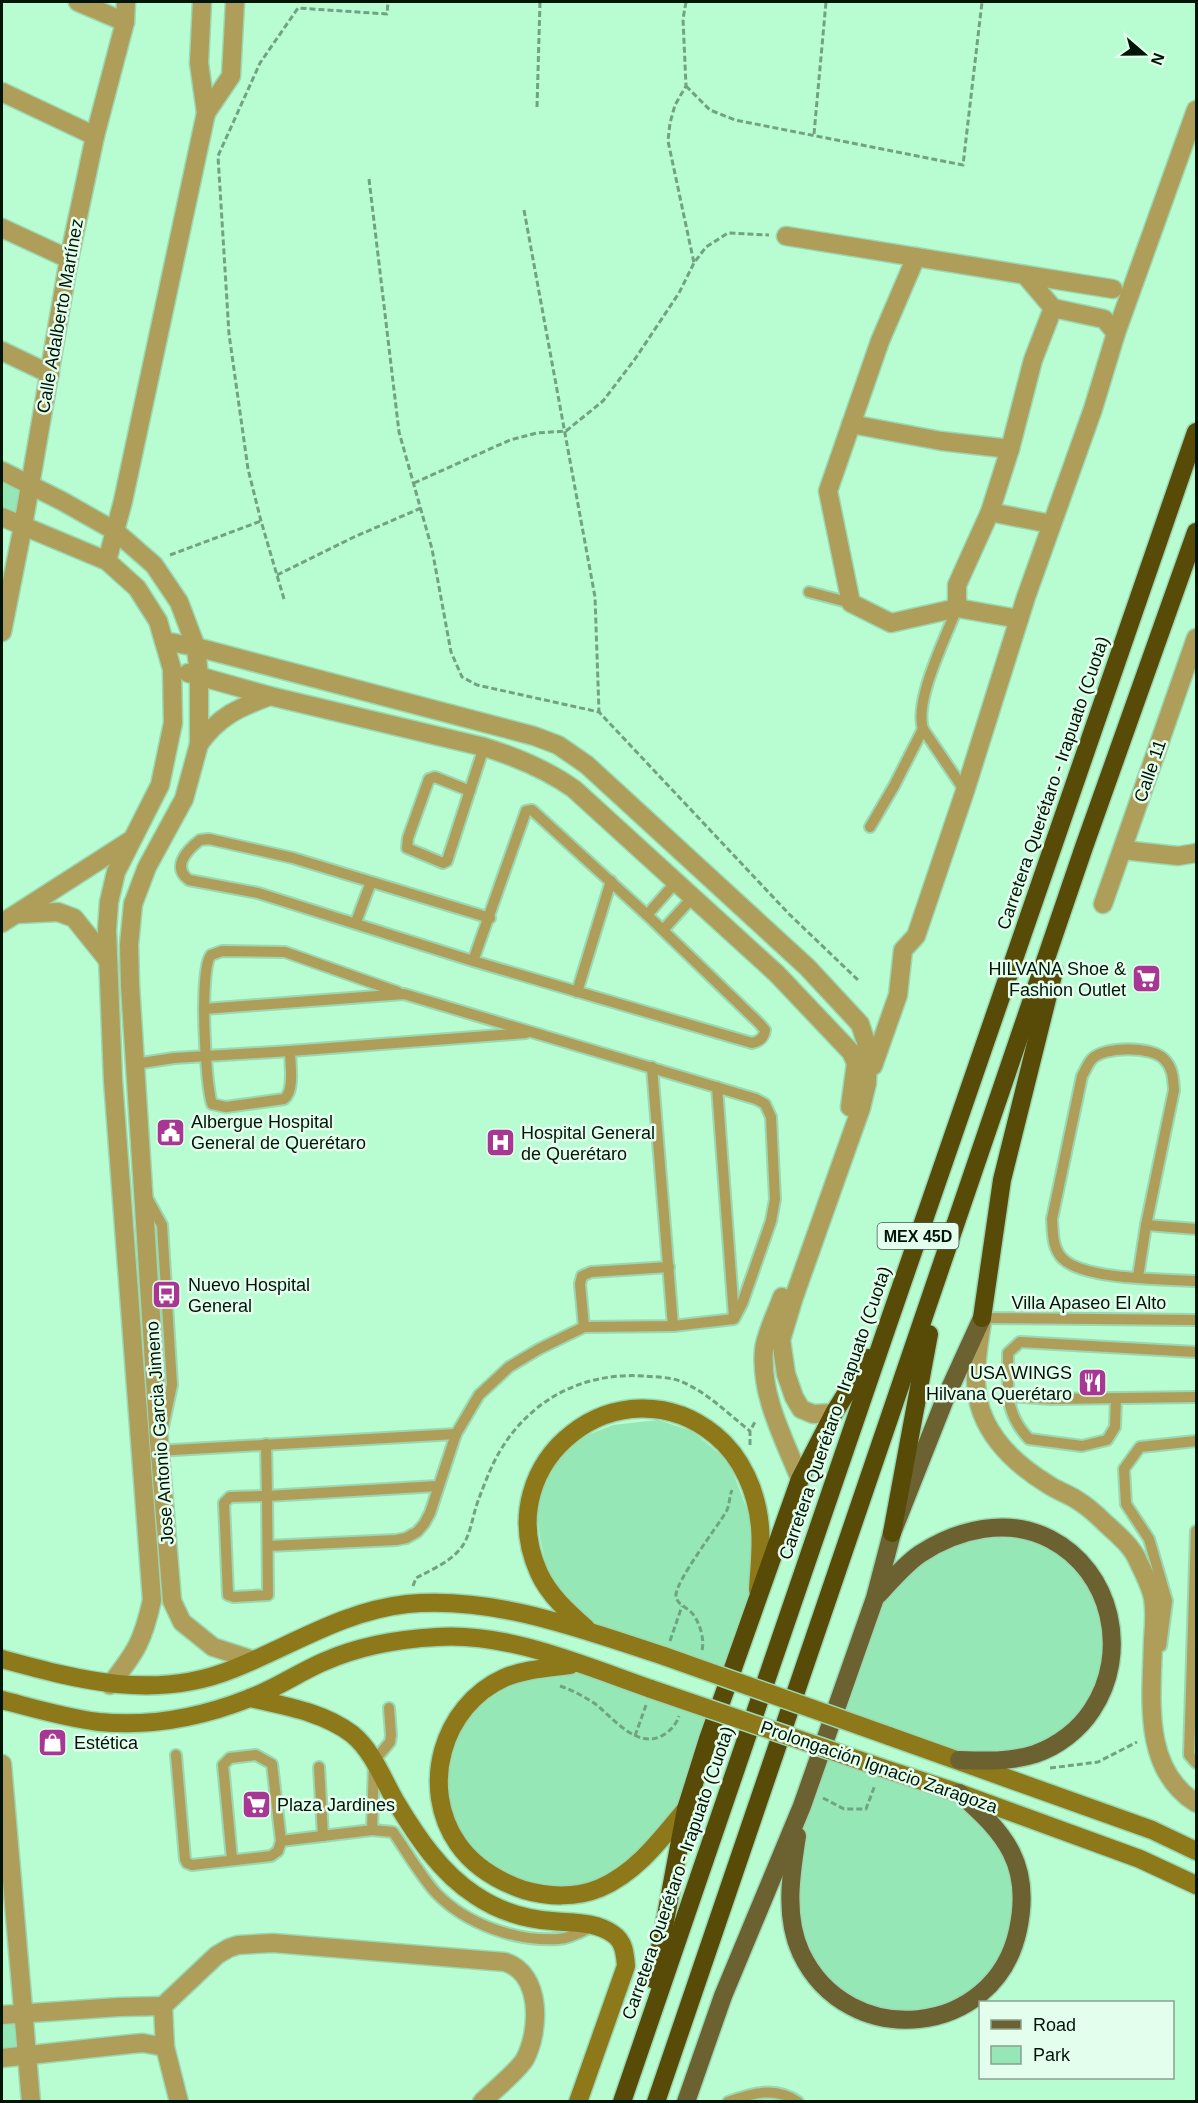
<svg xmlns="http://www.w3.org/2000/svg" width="1198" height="2103" font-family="Helvetica,sans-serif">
<rect width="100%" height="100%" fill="#b8fcd1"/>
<g fill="#95e8b5">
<polygon points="2,479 23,488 18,516 2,509"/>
<polygon points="658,1420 692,1431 721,1455 732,1470 751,1520 753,1543 749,1597 726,1667 598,1625 573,1606 547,1571 540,1538 536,1505 550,1468 564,1453 585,1436 613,1425"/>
<polygon points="1004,1533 1043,1540 1062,1553 1095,1591 1108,1639 1095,1693 1066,1732 1019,1752 956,1754 841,1712 877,1605 908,1571 959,1541"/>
<polygon points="538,1669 579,1671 707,1718 678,1807 627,1865 596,1882 551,1890 526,1885 494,1870 458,1834 444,1782 454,1744 467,1718 500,1686"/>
<polygon points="825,1754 961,1801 990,1822 1016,1886 1009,1931 1001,1954 991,1971 973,1994 915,2015 861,2004 819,1971 795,1935 799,1856 808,1807"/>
<polygon points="14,2024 16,2049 2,2050 2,2025"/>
</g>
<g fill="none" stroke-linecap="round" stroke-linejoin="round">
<defs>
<g id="lane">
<polyline points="809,592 851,603"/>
<path d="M923,729C914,700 946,637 957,608"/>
<polyline points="470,791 435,777 429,779 408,838 407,848 443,863 447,861 484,747"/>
<polyline points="870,827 894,786 923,729 965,791"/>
<polyline points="647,915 676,882"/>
<polyline points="356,922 371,882"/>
<polyline points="663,930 693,897"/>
<path d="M473,961L526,811L532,810L647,915L759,1023L765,1030C764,1038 760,1041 752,1043L473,961L258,893L189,880C171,867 187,850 200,840L209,839L293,858L490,918"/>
<polyline points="577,992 611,881"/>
<polyline points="204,1009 404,994 756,1099 765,1104 771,1117 775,1199 771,1221 742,1304 734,1319 673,1326 584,1327 539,1349 509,1367 479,1395 456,1434 430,1513 424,1524 417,1532 406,1538 396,1540 268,1546"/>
<path d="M290,1051C290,1064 295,1091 284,1099L226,1107L212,1104C205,1083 199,969 211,955L222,951L285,952L398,992"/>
<polyline points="135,1064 174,1058 290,1051 526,1033"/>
<polyline points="652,1067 673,1326"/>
<polyline points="717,1087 734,1317"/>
<polyline points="146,1196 162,1225 172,1385 163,1427"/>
<polyline points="1146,1225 1196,1229"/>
<path d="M1138,1277L1146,1225L1174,1090C1173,1078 1173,1068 1164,1059C1152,1046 1104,1046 1092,1059C1088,1063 1085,1071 1082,1076L1052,1219C1053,1233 1052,1248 1063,1259C1085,1280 1165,1279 1196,1281"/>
<polyline points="982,1318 1196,1320"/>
<polyline points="584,1327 580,1284 582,1276 591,1272 669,1267"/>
<polyline points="1196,1352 1020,1342 1008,1353 1008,1396 1051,1399 1196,1397"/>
<path d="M1008,1396C1011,1414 1017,1426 1029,1439L1082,1446L1107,1440L1115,1427L1116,1398"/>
<polyline points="266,1444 267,1496 438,1486"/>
<polyline points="156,1451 456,1434"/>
<polygon points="267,1496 268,1595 234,1597 228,1595 224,1503 230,1497"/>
<polyline points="1196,1531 1189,1755 1196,1763"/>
<polyline points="1161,1646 1167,1601 1149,1539 1126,1504 1124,1469 1140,1447 1196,1441"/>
<polyline points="176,1755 185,1859 187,1863 192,1865 271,1856 278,1851 281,1841 272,1764 256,1755 230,1758 223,1765 232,1859"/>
<polyline points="319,1767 323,1836"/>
<path d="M372,1830L393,1832C407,1852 420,1875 436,1893C466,1924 516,1942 559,1939C571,1938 583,1931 593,1926"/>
<polyline points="281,1841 372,1830 374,1761 390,1742 391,1735 389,1708"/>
<path d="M728,2102C752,2093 776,2086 798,2102"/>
</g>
<g id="street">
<polyline points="78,2 125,22"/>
<polyline points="2,92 95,136"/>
<polyline points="206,113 231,76 235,2"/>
<polyline points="2,228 69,259"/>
<polyline points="786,236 1113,289"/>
<polyline points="916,257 880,341 828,491 851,603 891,623 957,608 1019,619"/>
<polyline points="1025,275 1053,308 1104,319 1116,333"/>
<polyline points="2,351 50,374"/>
<polyline points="851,424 941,441 1010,449"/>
<polyline points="2,471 62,501 115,531 154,565 179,602 196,647 199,676 199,744 184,799 147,867 133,904 129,945 130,985 159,1442 172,1601 182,1622 213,1647 253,1660"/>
<polyline points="990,512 1051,524"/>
<path d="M2,517L107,561L137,588L158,621L172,669L173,723L160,785L116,872L109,902L107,930L113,1080L152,1600C143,1641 136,1652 110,1685"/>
<polyline points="107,561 123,501 206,113 199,63 202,2"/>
<polyline points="957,608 957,585 990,512 1010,449 1033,360 1053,308"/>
<polyline points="2,632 23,526 69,259 95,136 125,22 126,2"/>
<polyline points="164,641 196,647 534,736 558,745 587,765 807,967 860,1024 868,1048 867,1083 861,1108 794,1297 781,1340 786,1374 794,1397 801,1409 813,1414 834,1413"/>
<polyline points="188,673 270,696"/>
<path d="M199,744C219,716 238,708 270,696L484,747C516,757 546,769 574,789L777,974L851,1052L856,1063L850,1107"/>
<polyline points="1123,850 1178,856 1196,853"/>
<polyline points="1103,904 1196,638"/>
<polyline points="18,914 58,912 74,918 107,959"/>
<polyline points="2,923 131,840"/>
<polyline points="873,1066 898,995 903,950 916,936 965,791 1026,597 1093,409 1116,333 1196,110"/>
<path d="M782,1297C777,1312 765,1335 764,1350C760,1395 784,1439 800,1479"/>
<path d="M982,1322C979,1342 975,1362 976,1382C977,1428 1011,1462 1049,1485C1058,1491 1068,1494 1077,1500C1087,1506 1097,1515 1105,1523C1117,1534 1132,1546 1138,1561C1143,1571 1149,1583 1152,1594C1156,1609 1154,1625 1153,1640C1152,1697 1141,1768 1196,1803"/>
<polyline points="2,1764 31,2102"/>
<path d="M163,2006L217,1955L229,1948L238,1945L273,1943L505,1962C542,1974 540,2030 525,2059C518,2071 493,2091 482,2102"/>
<polyline points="163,2006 165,2047 179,2102"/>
<polyline points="2,2015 119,2007 163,2006"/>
<polyline points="2,2058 131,2044 143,2043 165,2047"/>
</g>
<g id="secondary">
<path d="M586,1628C568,1612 549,1595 539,1573C488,1460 621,1359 715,1435C742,1457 757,1492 760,1527C762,1548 759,1569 758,1590"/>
<path d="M2,1659C79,1680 155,1701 233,1669C291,1646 343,1611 407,1604C496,1596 581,1629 664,1656"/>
<path d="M570,1665C549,1668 524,1669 504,1678C442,1706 419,1788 458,1844C474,1867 498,1881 524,1890C548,1897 576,1898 600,1888C637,1872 661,1839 686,1809"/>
<path d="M250,1698C285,1706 323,1712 352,1734C373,1751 383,1780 396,1802C417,1837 441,1873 475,1895C497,1910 525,1919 552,1921C572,1923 595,1921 613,1934C624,1941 625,1954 626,1966L578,2102"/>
<path d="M2,1700C33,1708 66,1718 99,1722C150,1727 202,1717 250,1698C275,1689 298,1673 323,1662C359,1646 398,1639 437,1637C508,1632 585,1666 651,1689"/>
<polyline points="889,1736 1152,1830 1196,1851"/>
<polyline points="882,1768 959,1793 1140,1859 1196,1885"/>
</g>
<g id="primary">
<path d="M878,1595C891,1581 904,1565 920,1554C958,1529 1008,1517 1050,1539C1112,1571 1130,1653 1092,1710C1079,1730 1058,1746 1035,1754C1010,1762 985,1761 959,1760"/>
<path d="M797,1836C791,1874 784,1916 801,1953C848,2052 995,2038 1018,1930C1032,1865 1006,1834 959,1793"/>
<polyline points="686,2102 723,1996 802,1806 875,1598 892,1533 945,1399 982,1318"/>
</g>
<g id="highway">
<polyline points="982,1318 1002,1180 1054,971"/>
<polyline points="892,1533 929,1334"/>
<polyline points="654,1980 686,1809 708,1739 800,1479 834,1413 868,1358"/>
<polyline points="622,2102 886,1330 1196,432"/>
<polyline points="656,2102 1084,847 1196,532"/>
</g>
</defs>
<use href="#lane" stroke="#9bd7b1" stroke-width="14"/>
<use href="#street" stroke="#9bd7b1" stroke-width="21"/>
<use href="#secondary" stroke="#9bd7b1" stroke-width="21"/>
<use href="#primary" stroke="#9bd7b1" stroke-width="21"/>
<use href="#highway" stroke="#9bd7b1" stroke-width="21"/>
<g stroke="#71a383" stroke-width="3" stroke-dasharray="6 3" stroke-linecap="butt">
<polyline points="686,2 683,19 686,86 675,105 670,123 668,141 694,263"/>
<polyline points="686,86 710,110 735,120 963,165 982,2"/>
<polyline points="537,107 540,2"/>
<polyline points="814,134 826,2"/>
<polyline points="369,179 399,432 432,549 451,652 462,677 477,685 599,712 789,914 858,980"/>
<polyline points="524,210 595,597 599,712"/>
<polyline points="414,483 510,440 537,433 566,431 603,401 635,359 679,293 694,263 706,247 728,233 769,235"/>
<polyline points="170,555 261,521"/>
<polyline points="277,575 354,537 421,508"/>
<polyline points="284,599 261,521 248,469 229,334 218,156 260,63 298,8 387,14 388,2"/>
<polyline points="750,1445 750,1431 756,1420"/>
<path d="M413,1586L416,1578C431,1570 450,1562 461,1548C471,1535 472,1517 478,1501C484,1485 491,1466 500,1451C531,1399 583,1372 644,1376C655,1377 670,1377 680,1381C707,1392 727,1413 750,1431"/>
<polyline points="670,1641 682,1606"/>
<path d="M702,1650C705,1639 699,1620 691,1612C685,1606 676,1604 676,1595C676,1581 717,1527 726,1512C730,1505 729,1497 732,1490"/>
<path d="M560,1686C572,1690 583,1696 594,1703C613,1717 638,1752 665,1734C671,1730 677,1723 679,1716"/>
<polyline points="635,1736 646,1705"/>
<polyline points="1050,1768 1098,1762 1137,1742"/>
<polyline points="823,1798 844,1809 866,1809 875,1785"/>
</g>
<use href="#lane" stroke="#af9e59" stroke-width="10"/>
<use href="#street" stroke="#af9e59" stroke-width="18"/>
<use href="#secondary" stroke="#8d7919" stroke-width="18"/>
<use href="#primary" stroke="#6c6130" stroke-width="18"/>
<use href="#highway" stroke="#584a07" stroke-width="18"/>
<defs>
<g id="secondary-bridge">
<polyline points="664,1656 889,1736"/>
<polyline points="651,1689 882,1768"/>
</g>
</defs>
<use href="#secondary-bridge" stroke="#9bd7b1" stroke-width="21" stroke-linecap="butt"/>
<use href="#secondary-bridge" stroke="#8d7919" stroke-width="18"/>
</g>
<defs>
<symbol id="supermarket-square" viewBox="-11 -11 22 22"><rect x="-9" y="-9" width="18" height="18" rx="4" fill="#a83793" stroke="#e4feed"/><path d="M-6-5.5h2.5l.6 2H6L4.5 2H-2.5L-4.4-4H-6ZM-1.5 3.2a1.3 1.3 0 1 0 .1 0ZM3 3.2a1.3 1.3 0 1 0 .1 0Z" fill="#fff"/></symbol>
<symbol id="civic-square" viewBox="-11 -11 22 22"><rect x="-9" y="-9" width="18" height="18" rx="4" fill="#a83793" stroke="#e4feed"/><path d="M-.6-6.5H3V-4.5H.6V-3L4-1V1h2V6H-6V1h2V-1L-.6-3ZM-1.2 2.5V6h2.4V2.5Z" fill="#fff"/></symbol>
<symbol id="hospital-square" viewBox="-11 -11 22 22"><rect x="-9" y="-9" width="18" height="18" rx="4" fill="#a83793" stroke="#e4feed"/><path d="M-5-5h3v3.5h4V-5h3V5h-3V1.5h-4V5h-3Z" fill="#fff"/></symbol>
<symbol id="bus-square" viewBox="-11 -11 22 22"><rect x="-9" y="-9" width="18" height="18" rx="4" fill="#a83793" stroke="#e4feed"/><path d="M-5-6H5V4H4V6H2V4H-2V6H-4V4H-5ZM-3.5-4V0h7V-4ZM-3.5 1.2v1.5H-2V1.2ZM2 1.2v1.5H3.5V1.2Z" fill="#fff"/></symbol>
<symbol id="restaurant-square" viewBox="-11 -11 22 22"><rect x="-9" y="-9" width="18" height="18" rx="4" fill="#a83793" stroke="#e4feed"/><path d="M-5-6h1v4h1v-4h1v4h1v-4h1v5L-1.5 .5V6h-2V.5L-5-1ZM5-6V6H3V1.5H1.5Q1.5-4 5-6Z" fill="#fff"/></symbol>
<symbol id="shop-square" viewBox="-11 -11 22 22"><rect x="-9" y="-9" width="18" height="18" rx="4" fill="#a83793" stroke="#e4feed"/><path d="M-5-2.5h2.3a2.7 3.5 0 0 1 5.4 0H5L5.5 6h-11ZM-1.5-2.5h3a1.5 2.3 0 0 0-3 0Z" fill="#fff"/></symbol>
</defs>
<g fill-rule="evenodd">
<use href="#supermarket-square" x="1130" y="962" width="33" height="33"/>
<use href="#civic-square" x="154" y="1116" width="33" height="33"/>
<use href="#hospital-square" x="484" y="1126" width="33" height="33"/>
<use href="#bus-square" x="150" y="1278" width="33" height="33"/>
<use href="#restaurant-square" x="1076" y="1366" width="33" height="33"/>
<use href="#shop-square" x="36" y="1726" width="33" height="33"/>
<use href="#supermarket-square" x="240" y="1788" width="33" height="33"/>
</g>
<g text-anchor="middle" stroke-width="5" stroke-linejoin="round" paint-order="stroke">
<rect fill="#e4feed" stroke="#445b4c" stroke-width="1.5" x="877.5" y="1223" width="81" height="26" rx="4.5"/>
<g font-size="16" font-weight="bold" fill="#001507">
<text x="918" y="1242">MEX 45D</text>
</g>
<g font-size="18" fill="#001507" stroke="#e4feed">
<text transform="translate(60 316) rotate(-80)" y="6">Calle Adalberto Martínez</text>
<text transform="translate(1150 771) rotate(-71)" y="6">Calle 11</text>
<text transform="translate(1053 783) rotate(-71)" y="6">Carretera Querétaro - Irapuato (Cuota)</text>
<text x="1089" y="1309">Villa Apaseo El Alto</text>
<text transform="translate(835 1413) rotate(-71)" y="6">Carretera Querétaro - Irapuato (Cuota)</text>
<text transform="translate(160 1433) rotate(-94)" y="6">Jose Antonio Garcia Jimeno</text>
<text transform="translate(879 1767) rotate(19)" y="6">Prolongación Ignacio Zaragoza</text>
<text transform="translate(678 1873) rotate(-71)" y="6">Carretera Querétaro - Irapuato (Cuota)</text>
</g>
<g font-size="18" fill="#001507" stroke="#e4feed" text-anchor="start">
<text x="1126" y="975" text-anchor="end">HILVANA Shoe &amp;<tspan x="1126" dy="21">Fashion Outlet</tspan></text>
<text x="191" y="1128">Albergue Hospital<tspan x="191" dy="21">General de Querétaro</tspan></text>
<text x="521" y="1139">Hospital General<tspan x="521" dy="21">de Querétaro</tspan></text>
<text x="188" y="1291">Nuevo Hospital<tspan x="188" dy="21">General</tspan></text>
<text x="1072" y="1379" text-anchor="end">USA WINGS<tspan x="1072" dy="21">Hilvana Querétaro</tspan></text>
<text x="74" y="1749">Estética</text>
<text x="277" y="1811">Plaza Jardines</text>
</g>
</g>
<rect width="1198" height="2103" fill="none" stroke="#001507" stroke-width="6"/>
<rect x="979" y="2001" width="195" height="78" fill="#e4feed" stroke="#89a191" stroke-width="1.5"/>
<rect x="991" y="2020" width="30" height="9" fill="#6c6130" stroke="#89a191" stroke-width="1.5"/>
<text x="1033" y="2031" font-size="18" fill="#001507">Road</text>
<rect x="991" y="2046" width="30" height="18" fill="#95e8b5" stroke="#89a191" stroke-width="1.5"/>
<text x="1033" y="2061" font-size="18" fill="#001507">Park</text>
<g transform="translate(1144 54) rotate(110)" stroke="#e4feed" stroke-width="4.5" paint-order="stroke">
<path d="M0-4.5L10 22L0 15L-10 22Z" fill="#001507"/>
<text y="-9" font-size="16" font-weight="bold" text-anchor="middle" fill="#001507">N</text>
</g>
</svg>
